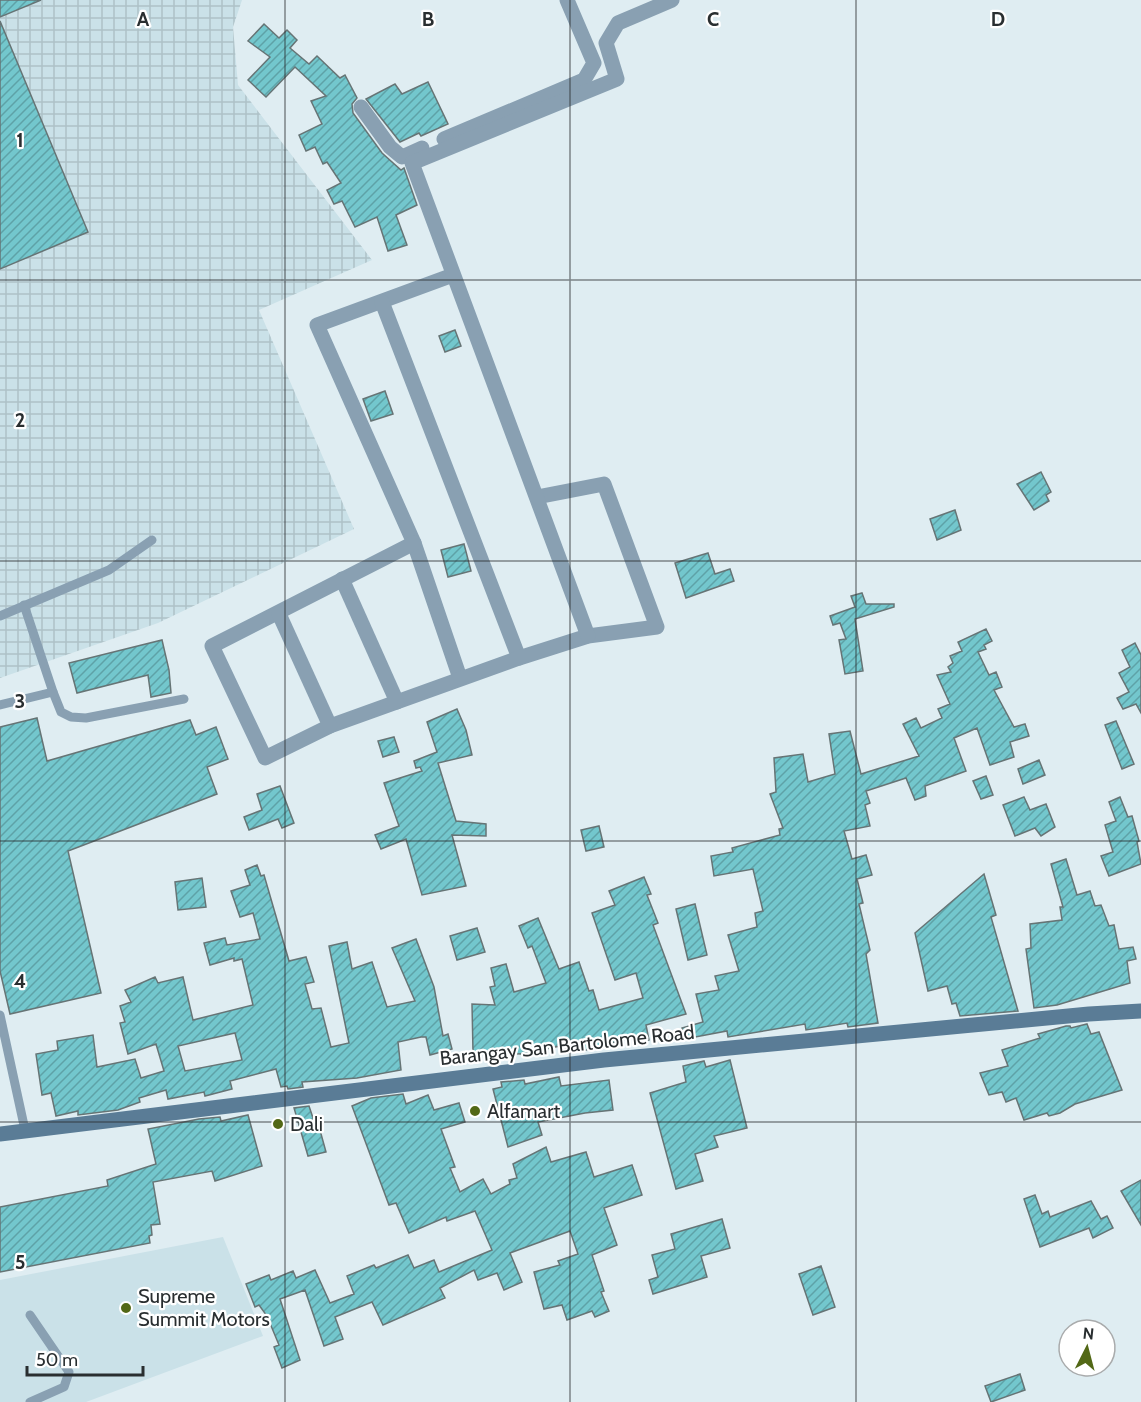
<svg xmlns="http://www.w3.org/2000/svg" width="1141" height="1402" font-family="Cabin,sans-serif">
<defs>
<pattern id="industrial-grid" width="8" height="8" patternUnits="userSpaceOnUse" patternTransform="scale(1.5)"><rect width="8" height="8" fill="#cae1e8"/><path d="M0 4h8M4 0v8" fill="none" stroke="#aec1c7"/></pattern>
<pattern id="building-hatch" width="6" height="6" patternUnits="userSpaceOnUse" patternTransform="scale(1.5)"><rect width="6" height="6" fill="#73c7cd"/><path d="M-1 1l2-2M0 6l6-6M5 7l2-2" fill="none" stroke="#5ea2a7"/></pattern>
</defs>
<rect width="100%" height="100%" fill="#dfedf2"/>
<polygon fill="#cae1e8" points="223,1237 263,1336 86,1402 0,1402 0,1280"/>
<polygon fill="url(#industrial-grid)" points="0,0 242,0 233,27 238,85 372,260 259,310 354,529 158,623 0,678"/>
<g fill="url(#building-hatch)" stroke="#667475" stroke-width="1.5" fill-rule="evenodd">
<polygon points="0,0 41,0 0,17"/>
<polygon points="0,21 88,232 0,269"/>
<polygon points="264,24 279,38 287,30 297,40 290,48 309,64 317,56 340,78 345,75 357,98 352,104 353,113 382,153 401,170 404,168 417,205 396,215 407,245 388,251 377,217 355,227 342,201 334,204 327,190 341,183 327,162 323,164 315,147 306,151 299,135 322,124 311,101 326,96 295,67 266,97 248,80 270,57 248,41"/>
<polygon points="428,82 448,124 421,136 419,133 400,142 366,99 395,84 402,94"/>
<polygon points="455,330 461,346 445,352 439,336"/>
<polygon points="385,391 393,414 371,421 363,399"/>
<polygon points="1041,472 1051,492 1046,495 1049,501 1034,510 1017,484"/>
<polygon points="955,510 961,530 937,540 930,519"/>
<polygon points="464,544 471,571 448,577 441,550"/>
<polygon points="708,553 715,574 730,569 734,581 686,598 675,563"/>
<polygon points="862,593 866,604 894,604 894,607 855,619 863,671 845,674 839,640 846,639 840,623 833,625 830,616 855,607 851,596"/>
<polygon points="986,629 992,641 984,645 986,649 978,652 989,675 996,672 1002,687 994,690 1014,727 1025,724 1029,736 1010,742 1014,757 990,765 977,728 954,738 966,771 925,786 926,796 915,800 906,778 866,791 870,803 865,805 870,826 844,831 852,859 866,855 872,875 857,879 863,903 859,904 870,950 866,954 878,1023 848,1027 847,1023 806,1030 805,1024 728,1037 727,1031 685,1039 682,1028 703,1022 696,994 719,990 715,976 739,971 728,935 757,927 755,913 763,911 753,869 714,876 711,856 733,852 732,848 780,835 779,829 783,828 770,794 776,792 774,758 803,754 808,782 835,774 829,734 850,731 861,774 919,756 903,724 916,718 921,728 942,718 938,709 950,704 937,675 951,672 948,667 953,663 950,656 962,651 958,642"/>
<polygon points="162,640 169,670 171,693 151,697 148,675 77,693 69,663"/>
<polygon points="1135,643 1141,655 1141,713 1136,704 1123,709 1117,698 1129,692 1119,673 1130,667 1122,650"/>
<polygon points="457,709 466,730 472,755 438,763 456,821 486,824 486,836 452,835 466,886 422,895 406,839 381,849 375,835 399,826 384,783 422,771 420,767 416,768 414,761 437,752 427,722"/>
<polygon points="37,718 47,761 190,720 196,735 216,727 228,759 207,767 217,794 68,851 101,993 10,1014 0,971 0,727"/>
<polygon points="1116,721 1134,764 1122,769 1105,725"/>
<polygon points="394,737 399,752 383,757 378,741"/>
<polygon points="1039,760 1045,775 1023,784 1018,769"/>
<polygon points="986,776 993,795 981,799 973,781"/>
<polygon points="280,786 294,823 282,828 278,819 249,830 244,817 262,810 257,794"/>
<polygon points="1024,797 1030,810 1046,804 1055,827 1041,836 1035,828 1015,836 1003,805"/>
<polygon points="1120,797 1128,817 1132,816 1139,841 1137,842 1141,864 1109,876 1101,856 1113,852 1105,825 1116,821 1109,802"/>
<polygon points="599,826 604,847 586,851 581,830"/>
<polygon points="1066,859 1077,895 1090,891 1095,906 1101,905 1109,926 1114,925 1119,949 1133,947 1136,959 1127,961 1130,983 1057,1005 1034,1008 1026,949 1031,948 1030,924 1062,920 1060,907 1063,907 1051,864"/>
<path d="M257,865L261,876L264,875L289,961L306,957L314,982L305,984L312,1009L321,1008L331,1047L349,1043L329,946L347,942L352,969L372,962L387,1007L415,1001L392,948L416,939L434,987L443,1036L448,1034L452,1049L430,1055L426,1037H421L398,1042L401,1070L357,1078L302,1082L303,1087L288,1089L287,1086L281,1087L276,1069L230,1081L232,1089L205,1096L204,1092L168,1099L166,1090L139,1098L140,1102L118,1110L78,1115V1111L56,1116L51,1093L42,1095L36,1054L58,1050L57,1041L93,1035L97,1067L135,1059L141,1078L164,1071L156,1044L128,1054L120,1023L125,1022L120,1006L131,1002L125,990L155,977L158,983L183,977L193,1020L253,1005L242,959L234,961V958L210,965L204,943L225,938L227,945L260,939L253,913L240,917L231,891L250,885L245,870ZM235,1033L242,1060L185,1071L178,1046Z"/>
<polygon points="984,874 996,915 991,917 1018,1011 960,1016 956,1003 952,1004 947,986 928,991 915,933"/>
<polygon points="644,877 651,894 647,895 658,923 653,925 686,1014 646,1025 649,1040 634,1043 633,1037 586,1050 566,1053 565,1045 522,1054 473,1052 472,1004 495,1005 490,987 495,986 491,968 506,964 514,992 546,983 532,946 528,948 519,926 538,918 559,969 579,962 589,991 593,990 599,1010 643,998 636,973 615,980 592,913 615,905 609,891"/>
<polygon points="202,878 206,907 178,910 175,882"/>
<polygon points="695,904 707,955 688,960 676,909"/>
<polygon points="477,928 485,952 457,960 450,936"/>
<polygon points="1087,1024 1091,1034 1099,1032 1122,1090 1075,1104 1060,1113 1049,1116 1047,1113 1024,1120 1016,1098 1006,1102 1002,1092 989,1095 980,1073 1008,1066 1002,1050 1040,1038 1038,1034 1066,1026 1070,1026 1071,1028"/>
<polygon points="730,1060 747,1128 714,1136 718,1147 695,1154 703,1181 676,1189 650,1093 686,1082 683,1066 704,1061 706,1067"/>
<polygon points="559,1077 561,1086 609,1080 613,1110 585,1113 538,1122 542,1135 508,1147 493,1089 502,1087 501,1082 524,1080 525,1084"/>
<polygon points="403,1094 406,1104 428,1095 434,1110 459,1103 465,1122 441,1129 455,1167 450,1168 460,1192 483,1179 491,1194 510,1184 509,1180 517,1178 513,1164 546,1147 551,1162 586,1152 594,1177 632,1165 642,1195 604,1208 617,1245 592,1255 604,1291 601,1292 609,1311 595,1317 592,1311 567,1320 562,1305 544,1309 534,1272 560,1265 558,1261 578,1254 570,1231 510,1253 522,1282 504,1290 497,1273 478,1280 474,1270 440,1288 445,1298 383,1325 372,1302 335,1317 343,1339 324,1346 305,1290 280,1299 300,1360 282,1368 274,1347 279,1345 267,1316 259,1305 255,1307 246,1284 269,1275 271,1280 293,1271 296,1278 315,1270 330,1303 354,1294 347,1276 374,1265 376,1268 408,1255 414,1268 434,1260 439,1272 492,1250 475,1211 447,1221 446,1217 409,1233 396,1203 389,1205 352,1106 371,1098"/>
<polygon points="309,1106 315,1124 318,1123 326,1152 308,1156 294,1108"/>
<polygon points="248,1115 262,1166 215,1181 212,1171 153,1182 160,1224 151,1225 152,1235 149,1236 150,1243 0,1272 0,1207 108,1186 107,1180 156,1164 148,1129 199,1119 220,1117 221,1121"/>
<polygon points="1141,1180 1141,1225 1121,1191"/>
<polygon points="1035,1195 1042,1214 1048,1211 1050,1217 1091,1201 1101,1219 1107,1216 1113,1228 1093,1238 1089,1228 1040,1247 1024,1199"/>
<polygon points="722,1219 730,1248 701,1256 707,1277 653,1294 649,1280 658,1277 652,1255 675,1249 671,1234"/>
<polygon points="821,1266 835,1307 813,1315 799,1274"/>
<polygon points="1020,1374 1025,1390 991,1402 985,1386"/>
</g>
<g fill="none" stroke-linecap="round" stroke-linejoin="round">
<g stroke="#89a0b2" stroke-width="9">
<polyline points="24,605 53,692"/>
<polyline points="0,616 109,570 152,540"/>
<polyline points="0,705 53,692 61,712 71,717 86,718 184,699"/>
<polyline points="0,1015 25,1130"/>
<polyline points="30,1402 64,1387 69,1372 30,1315"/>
</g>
<g stroke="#89a0b2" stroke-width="15">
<polyline points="361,107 390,147 402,157 422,148"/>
<polyline points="444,139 584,80 594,63 567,0"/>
<polyline points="453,275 317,325 414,543 460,678"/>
<polyline points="382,302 519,658"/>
<polyline points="414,543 212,646 265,758 330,726 519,658 588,636 657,627 604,484 537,497"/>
<polyline points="342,579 397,702"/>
<polyline points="279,614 330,726"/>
<polyline points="588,636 412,163 617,79 606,43 618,23 672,0"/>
</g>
<polyline stroke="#5a7c96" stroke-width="15" points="0,1134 604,1060 1089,1014 1141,1011"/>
</g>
<path fill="none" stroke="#292e30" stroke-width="1.5" stroke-opacity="0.55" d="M285,0V1402M570,0V1402M856,0V1402M0,280H1141M0,561H1141M0,841H1141M0,1122H1141"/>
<g fill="#526816" stroke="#fff" stroke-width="2">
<circle cx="475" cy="1111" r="6"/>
<circle cx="278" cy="1124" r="6"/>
<circle cx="126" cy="1308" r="6"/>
</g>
<g text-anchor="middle" stroke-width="4.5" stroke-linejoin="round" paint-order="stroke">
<g font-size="20" fill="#292e30" stroke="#fff">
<text transform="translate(567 1045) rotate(-6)" y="7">Barangay San Bartolome Road</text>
</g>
<g font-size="20" fill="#292e30" stroke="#fff" text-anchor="start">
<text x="487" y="1118">Alfamart</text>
<text x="290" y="1131">Dali</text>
<text x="138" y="1303">Supreme<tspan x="138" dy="23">Summit Motors</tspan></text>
</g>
</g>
<g font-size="20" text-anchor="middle" font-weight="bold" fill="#292e30" stroke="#fff" stroke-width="4.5" stroke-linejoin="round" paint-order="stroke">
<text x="143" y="26">A</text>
<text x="428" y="26">B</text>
<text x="713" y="26">C</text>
<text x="998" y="26">D</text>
<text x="20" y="147">1</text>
<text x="20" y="427">2</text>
<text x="20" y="708">3</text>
<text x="20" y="988">4</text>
<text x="20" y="1269">5</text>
</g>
<g transform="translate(1087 1348) rotate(6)"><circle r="28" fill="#ffffff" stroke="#a9abac" stroke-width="1.5"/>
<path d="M0-4.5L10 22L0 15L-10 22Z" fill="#526816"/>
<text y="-9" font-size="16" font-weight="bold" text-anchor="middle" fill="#292e30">N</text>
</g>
<path d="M27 1366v9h116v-9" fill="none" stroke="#292e30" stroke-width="3"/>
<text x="36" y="1366" font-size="18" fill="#292e30" stroke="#ffffff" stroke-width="4.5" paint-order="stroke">50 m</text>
</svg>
